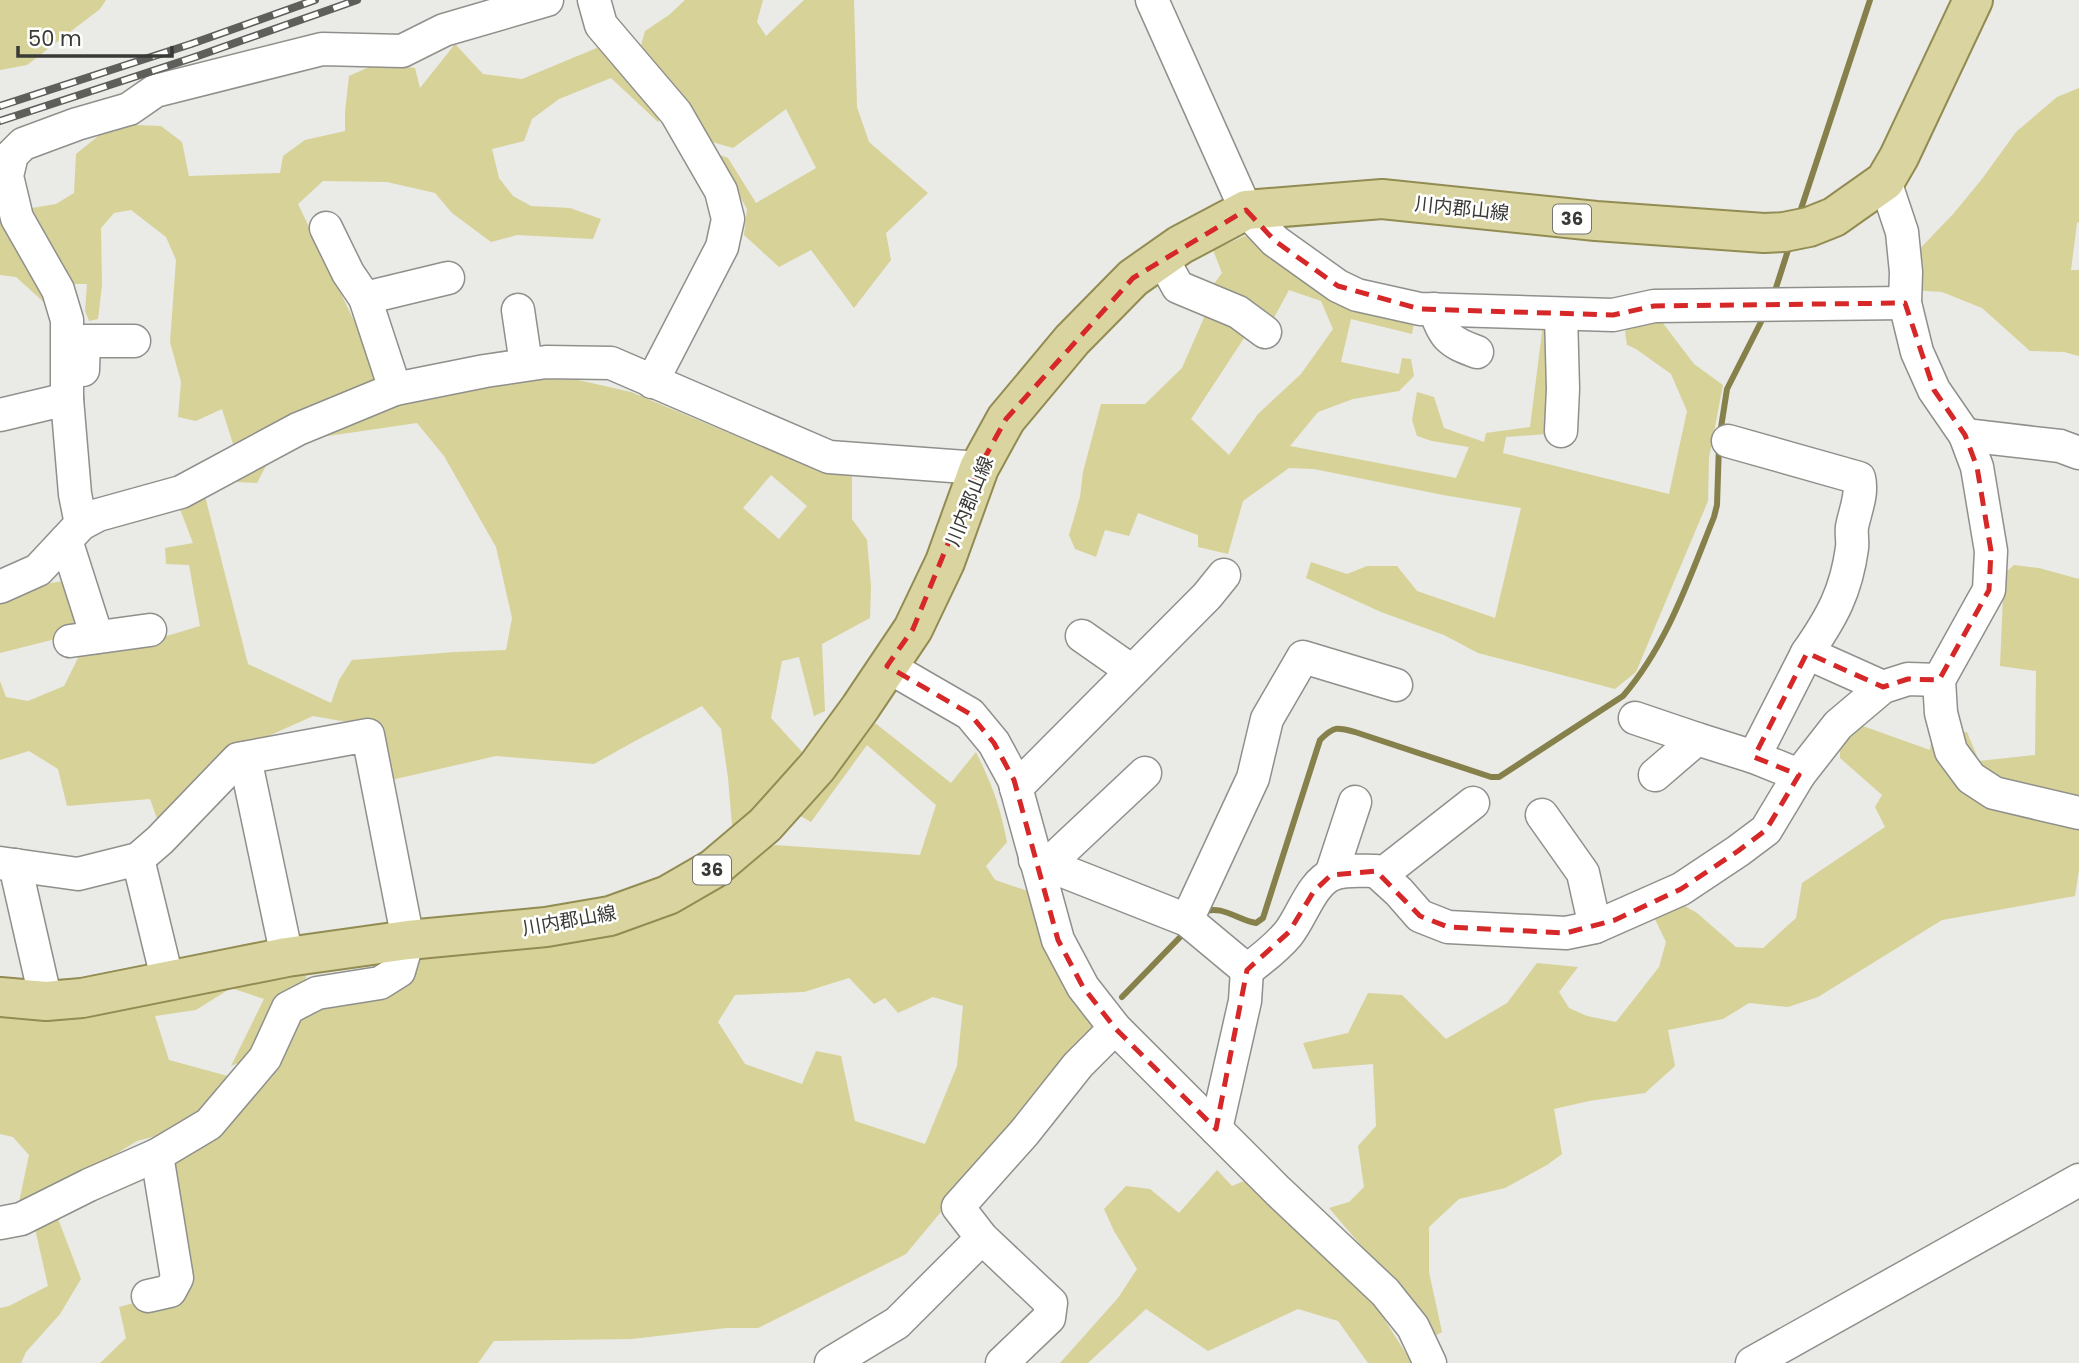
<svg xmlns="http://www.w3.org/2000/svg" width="2079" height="1363" font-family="Poppins,'Noto Sans JP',sans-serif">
<rect width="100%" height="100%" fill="#eaeae6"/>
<g fill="#d7d298" fill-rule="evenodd">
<polygon points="0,0 106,0 100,9 27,65 0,70"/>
<polygon points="685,0 763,0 757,22 766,36 804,0 854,0 857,107 869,142 928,193 886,233 891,260 854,308 811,250 779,267 744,235 747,209 715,153 728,158 756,203 816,168 786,109 733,148 709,141 638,56 645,31 669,15"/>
<polygon points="455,44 483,74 522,79 604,45 664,113 658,122 611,78 559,99 532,119 524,141 492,149 499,178 513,196 531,206 570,208 601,219 593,239 517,235 491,242 452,213 435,193 387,182 323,181 298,204 380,375 378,387 233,444 222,409 196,421 178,417 181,382 170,342 176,260 166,237 131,210 114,213 101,228 102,285 98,319 89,321 85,311 87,284 71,284 47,305 16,277 0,275 0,192 32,208 56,204 74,193 76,154 113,124 161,126 182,142 189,176 280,173 283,156 305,140 345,131 345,112 349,76 378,63 415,68 420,88"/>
<polygon points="2079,88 2079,222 2077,223 2071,270 2079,270 2079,356 2064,352 2030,351 1982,308 1942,292 1913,290 1912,257 1954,213 1982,179 2016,132 2057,97"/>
<polygon points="1254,232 1415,316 1412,334 1351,319 1341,362 1399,374 1402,358 1411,359 1414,376 1399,391 1353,399 1318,412 1290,446 1456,478 1469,447 1432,441 1417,436 1412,420 1417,392 1434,397 1444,428 1484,442 1486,433 1530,427 1543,324 1554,324 1546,434 1506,437 1503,453 1669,494 1687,411 1671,374 1636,349 1627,345 1625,332 1629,325 1659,318 1694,364 1723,385 1709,458 1708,501 1636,672 1615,689 1478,653 1444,635 1381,612 1306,578 1311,562 1347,574 1367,566 1397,566 1417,591 1495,618 1521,508 1443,495 1314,469 1289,468 1243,501 1228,554 1198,547 1198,535 1138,513 1129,536 1105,530 1096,557 1075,549 1069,535 1080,497 1083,472 1101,404 1145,404 1182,368 1206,313 1248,332 1191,419 1229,455 1258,414 1301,374 1333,329 1321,301 1289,290 1271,323 1208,292 1222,273 1213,250"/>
<path d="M528,379L578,380L631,392L760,446L816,467L852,472V519L867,540L871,586L870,618L822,644L825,711L814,716L799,657L782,661L771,718L803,753L733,836L728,778L721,729L702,706L635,741L594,764L496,756L391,780L376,727L313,716L237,750L160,827L150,799L67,806L58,769L29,751L0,760V681L6,697L28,701L64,686L82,650L133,646L200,626L189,565L166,564L165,548L193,543L178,504L205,496L248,664L331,703L339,680L352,660L455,652L506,650L512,618L496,547L444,456L417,423L321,437L268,462L257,483L237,482L233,475L371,411ZM771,475L807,506L779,539L743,508Z"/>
<polygon points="2014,565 2039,568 2079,579 2079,870 2075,896 1942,920 1818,997 1788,1007 1749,1003 1723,1019 1668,1030 1675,1066 1645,1093 1589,1101 1554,1109 1562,1154 1547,1165 1505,1188 1459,1199 1429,1227 1429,1272 1442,1332 1431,1338 1387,1276 1329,1208 1349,1202 1364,1187 1358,1146 1376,1126 1373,1064 1313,1069 1303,1043 1348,1033 1368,993 1402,995 1446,1039 1507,1003 1537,963 1578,967 1559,992 1569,1008 1587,1016 1616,1022 1659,967 1666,942 1653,915 1678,902 1697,913 1736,947 1763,948 1796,918 1802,883 1885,827 1875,807 1882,795 1840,758 1840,744 1860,725 1930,750 1932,735 1967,732 1979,761 2035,755 2036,671 2000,666 2004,574"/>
<polygon points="69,580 87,631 0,653 0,592"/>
<path d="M875,723L951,783L976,752C992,785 1000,805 1007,842L986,866L995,880L1028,891L1050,953L1093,1028L906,1254L758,1328H726L632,1339L494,1341L478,1363H100L126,1338L119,1307L183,1290L167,1158L293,1016L421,949L738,864L775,845L920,855L936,805L867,745L811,822L797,814L858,740ZM849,978L874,1004L885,998L898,1013L933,997L963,1006L957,1066L925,1144L855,1121L841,1056L816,1051L802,1084L745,1064L718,1022L735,995L804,992Z"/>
<polygon points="308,964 304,989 256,1056 231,1066 264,999 231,988 196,1010 155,1016 169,1060 235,1078 196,1118 179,1130 137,1141 45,1197 19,1202 29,1155 13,1137 0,1134 0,1006"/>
<polygon points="1217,1170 1232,1186 1244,1181 1273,1205 1365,1289 1412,1363 1368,1363 1338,1321 1298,1309 1208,1351 1146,1309 1088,1363 1060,1363 1118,1298 1137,1269 1114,1231 1104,1209 1126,1186 1150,1189 1179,1213"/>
<polygon points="57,1216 81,1279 60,1314 26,1352 21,1363 0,1363 0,1308 9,1306 48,1286 34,1224"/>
</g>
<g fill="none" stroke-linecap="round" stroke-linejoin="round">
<g stroke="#86814b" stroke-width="6">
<polyline points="1799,215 1870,0"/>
<polyline points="1774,294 1790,244"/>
<polyline points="1720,434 1727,389 1765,314"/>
<path d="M1204,912C1220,904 1240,921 1256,923L1263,918L1320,740C1334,726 1337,727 1355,732L1491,777H1499L1623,696C1667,645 1689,579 1714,517L1717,505L1719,444"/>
<polyline points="1122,997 1187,930"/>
</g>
<defs>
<g id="minor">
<polyline points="594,0 601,25 676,113 721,191 728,219 722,247 652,382"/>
<polyline points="1152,0 1246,210 1275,241 1338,286 1357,295 1420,309 1613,315 1654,306 1905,303"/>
<polyline points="1885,181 1902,232 1906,272 1905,303 1917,352 1934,390 1965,435 1977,467 1991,551 1989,590 1939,680 1941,713 1951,751 1971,778 1994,793 2079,813"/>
<polyline points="326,228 348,273 365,298 395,389"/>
<polyline points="1162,258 1178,287 1238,312 1265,332"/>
<polyline points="365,298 448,278"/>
<path d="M1434,309C1446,338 1447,341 1477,352"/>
<polyline points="518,310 526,364"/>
<polyline points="76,370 83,370 84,341 134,341"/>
<polyline points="0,415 67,399"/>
<polyline points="1561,431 1563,389 1561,314"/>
<polyline points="1965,435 2060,446 2079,453"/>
<path d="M1728,441L1859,478C1863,494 1855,511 1852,527C1851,534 1853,541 1852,548C1846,592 1832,617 1807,653"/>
<polyline points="81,524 75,494 67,399 67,320 58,290 17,218 7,176 12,155 23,144 77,124 129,109 155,91 322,49 402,51 444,30 547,0"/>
<polyline points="66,540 97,637"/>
<polyline points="0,587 38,570 81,524 98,515 181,492 298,429 395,389 485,371 546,362 611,363 829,457 979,468"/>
<polyline points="1082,636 1132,671"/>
<polyline points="70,641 150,630"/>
<polyline points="887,666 970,714 994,743 1014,780 1058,940 1083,987 1115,1028 1278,1191 1385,1292 1413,1327 1430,1363"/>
<polyline points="1635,718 1697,739"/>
<polyline points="245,758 287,957"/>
<polyline points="1655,775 1697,739 1754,757"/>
<polyline points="1799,775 1754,757 1807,653 1883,687"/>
<polyline points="1016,788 1207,596 1224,575"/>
<polyline points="1542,815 1583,873 1595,927"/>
<polyline points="138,859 168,982"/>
<polyline points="1035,860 1187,920 1247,970"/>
<polyline points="0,863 78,874 138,859 160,840 238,759 368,735 408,940 399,971 380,983 317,993 288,1008 265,1058 209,1124 157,1155 89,1185 21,1219 0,1223"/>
<polyline points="15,865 46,1001"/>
<polyline points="1046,866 1145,773"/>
<polyline points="1331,875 1355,802"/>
<polyline points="1381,875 1473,803"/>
<polyline points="1187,920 1253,778 1267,719 1303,657 1396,685"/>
<path d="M1247,970C1262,959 1276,948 1288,934C1302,917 1311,883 1333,874C1347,869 1362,871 1376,871L1399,892L1420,916L1448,927L1566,933L1595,927L1681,889L1738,851L1766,830L1799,775L1838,725L1883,687L1908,679L1939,680"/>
<polyline points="1216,1129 1245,1001 1247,970"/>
<polyline points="148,1296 170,1291 177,1278 157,1155"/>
<polyline points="831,1363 897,1323 982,1238"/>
<polyline points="1002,1363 1049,1318 1051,1303 982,1238 958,1207 1024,1133 1078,1065 1115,1028"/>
<polyline points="1752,1363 2079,1180"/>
</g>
<polyline id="major" points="0,997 46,1001 82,998 287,957 408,940 546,927 610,916 668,895 713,869 765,825 817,767 860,708 913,629 945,562 979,468 1006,419 1072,340 1133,278 1180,245 1246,210 1382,199 1596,221 1764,233 1784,232 1809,227 1834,217 1885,181 1899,157 1973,0"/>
</defs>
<use href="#minor" stroke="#8f8f8c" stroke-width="35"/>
<use href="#major" stroke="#928c52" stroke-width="42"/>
<use href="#minor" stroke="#fff" stroke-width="32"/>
<use href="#major" stroke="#dad5a0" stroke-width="38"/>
<defs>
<g id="rail">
<polyline points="0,106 191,44 315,0"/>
<polyline points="0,121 195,57 357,0"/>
</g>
</defs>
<use href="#rail" stroke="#5e5e5b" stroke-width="8"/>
<use href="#rail" stroke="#fffffe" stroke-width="5" stroke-dasharray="16" stroke-linecap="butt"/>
</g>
<path fill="none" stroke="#d62828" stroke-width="5" stroke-dasharray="14 9" stroke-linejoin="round" d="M1246,210L1275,241L1338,286L1420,309L1613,315L1654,306L1905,303L1934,390L1965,435L1977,467L1991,551L1989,590L1939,680L1908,679L1883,687L1807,653L1754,757L1799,775L1766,830L1738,851L1681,889L1615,920L1566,933L1448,927L1420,916L1376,871L1331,875L1314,891L1289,932L1247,970L1216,1129L1115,1028L1083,987L1058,940L1014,780L994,743L970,714L887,666L913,629L979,468L1006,419L1133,278Z"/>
<g text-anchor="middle" stroke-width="5" stroke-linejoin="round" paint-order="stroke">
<g fill="#fffffe" stroke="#747473" stroke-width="2">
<rect x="1553" y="204.5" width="38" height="29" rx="5"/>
<rect x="693" y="855.5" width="38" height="29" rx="5"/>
</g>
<g font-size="18" font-weight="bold" fill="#393937">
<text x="1572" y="225">36</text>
<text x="712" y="876">36</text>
</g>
<g font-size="19" fill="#393937" stroke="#fffffe">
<text transform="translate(1462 208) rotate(6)" y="7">川内郡山線</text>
<text transform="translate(969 501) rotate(-68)" y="7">川内郡山線</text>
<text transform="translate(569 920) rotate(-10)" y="7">川内郡山線</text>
</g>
</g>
<path d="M18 46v10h154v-10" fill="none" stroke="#393937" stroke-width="3.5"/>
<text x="28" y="46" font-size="21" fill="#393937" stroke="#fffffe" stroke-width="5" paint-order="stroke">50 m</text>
</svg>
